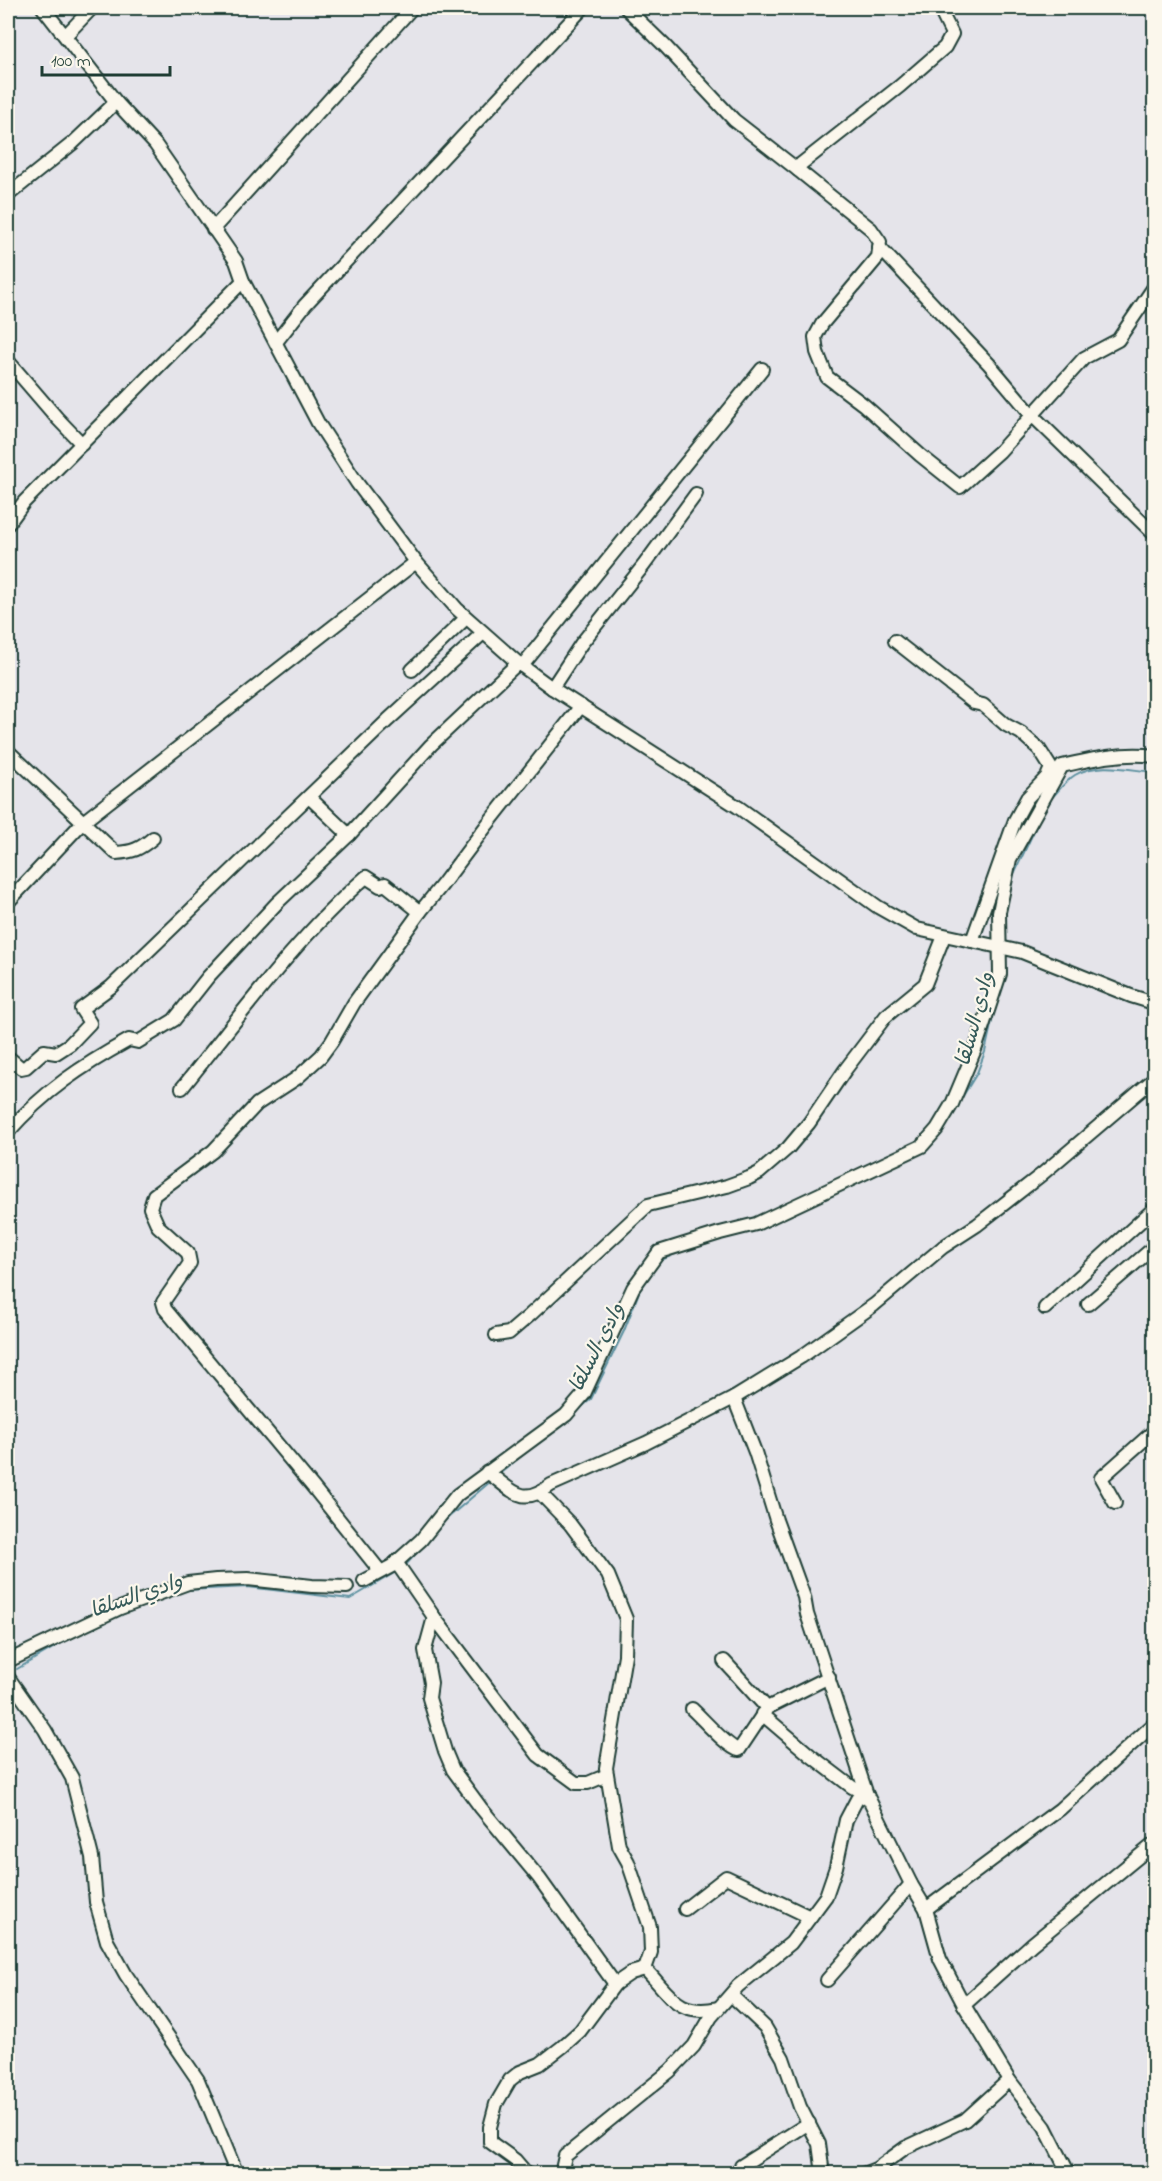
<svg xmlns="http://www.w3.org/2000/svg" width="1162" height="2181" font-family="'Indie Flower','Playpen Sans Arabic',sans-serif">
<rect width="100%" height="100%" fill="#e5e4ea"/>
<filter id="ink" filterUnits="userSpaceOnUse"><feTurbulence type="fractalNoise" baseFrequency=".0167" numOctaves="2"/><feDisplacementMap in="SourceGraphic" scale="12" xChannelSelector="R" yChannelSelector="G"/><feConvolveMatrix kernelMatrix="1 2 1 2 8 2 1 2 1" color-interpolation-filters="sRGB"/></filter>
<g filter="url(#ink)">
<g fill="none" stroke-linecap="round" stroke-linejoin="round">
<g stroke="#5d91a0" stroke-width="2">
<path d="M1048,802C1056,794 1065,781 1075,775C1100,761 1128,770 1154,772"/>
<polyline points="1012,878 1040,818"/>
<polyline points="961,1099 977,1073 985,1052 995,1007"/>
<polyline points="776,1221 817,1202"/>
<polyline points="659,1261 684,1250"/>
<polyline points="577,1411 591,1399 624,1331 641,1287"/>
<polyline points="498,1475 535,1445"/>
<polyline points="443,1522 491,1481"/>
<polyline points="404,1567 420,1549"/>
<polyline points="115,1617 186,1590 248,1587 350,1599 396,1572"/>
<polyline points="17,1669 72,1637"/>
</g>
<defs>
<g id="minor">
<polyline points="43,8 116,102 155,144 236,261 243,281 318,423 357,483 416,562 457,609 518,663 552,688 738,807 878,907 917,929 1022,952 1131,996 1154,1003"/>
<polyline points="626,8 665,46 734,120 798,170"/>
<polyline points="939,8 952,34 945,47 900,86 801,164 798,170 871,229 880,242 878,257 822,324 815,337 817,352 827,377 864,405 920,455 960,487 1000,451 1084,358 1118,340 1154,287"/>
<polyline points="66,35 92,8"/>
<polyline points="8,195 73,143 116,102"/>
<polyline points="213,229 412,8"/>
<polyline points="879,247 989,364 1032,415 1154,534"/>
<polyline points="276,342 305,305 583,8"/>
<polyline points="8,361 57,418 82,444"/>
<polyline points="8,524 24,502 243,281"/>
<polyline points="895,641 974,703 983,705 1006,725 1021,733 1039,749 1051,768 1047,777 1027,798 1015,820 972,941"/>
<polyline points="522,666 762,369"/>
<polyline points="412,670 466,618"/>
<polyline points="552,688 581,644 644,565 696,494"/>
<path d="M8,751L116,853C133,852 140,849 153,838"/>
<polyline points="309,797 349,835"/>
<polyline points="8,902 83,822 416,562"/>
<polyline points="8,1057 21,1068 26,1067 44,1051 56,1053 70,1044 90,1023 81,1009 111,987 388,720 483,633"/>
<path d="M182,1088C241,1015 296,938 366,877L380,886L385,884L420,912"/>
<path d="M8,1132C44,1091 82,1066 129,1040L138,1042L174,1020L208,977L277,903L349,835L431,745L518,663"/>
<polyline points="1088,1304 1154,1247"/>
<polyline points="1045,1308 1154,1209"/>
<polyline points="496,1335 509,1333 530,1315 648,1205 727,1186 749,1178 759,1173 788,1148 809,1123 845,1070 886,1016 925,984 944,936"/>
<polyline points="734,1398 755,1452 776,1520 804,1597 807,1614 867,1795 911,1884 926,1909 940,1959 964,2005 1009,2080 1045,2127 1069,2174"/>
<path d="M487,1472C512,1489 521,1508 551,1485L646,1443L734,1398L801,1357L874,1305L943,1247L977,1225L1041,1175L1154,1079"/>
<polyline points="540,1493 570,1524 608,1575 626,1619 625,1655 606,1768 619,1846 628,1862 650,1927 651,1952 645,1969"/>
<polyline points="1115,1503 1101,1478 1154,1431"/>
<polyline points="396,1562 434,1617 538,1755 576,1783 588,1783 607,1775"/>
<polyline points="380,1571 313,1487 165,1309 163,1302 190,1263 188,1253 158,1226 150,1208 154,1195 213,1151 257,1104 297,1078 321,1056 332,1041 354,1003 420,912 442,885 487,825 581,706"/>
<path d="M364,1581L392,1566L421,1540L457,1495L566,1415L584,1394L633,1288L659,1252L720,1233L756,1224L922,1146L937,1129L952,1104L976,1047L1000,974L999,912L1010,859L1062,766C1092,759 1123,752 1154,756"/>
<polyline points="434,1617 425,1650 431,1683 429,1698 445,1751 453,1770 481,1808 539,1878 615,1984"/>
<polyline points="8,1661 120,1608 188,1583 216,1580 248,1579 312,1586 347,1587"/>
<polyline points="724,1661 767,1708"/>
<polyline points="8,1677 45,1730 72,1778 92,1857 96,1902 107,1941 126,1975 198,2080 237,2174"/>
<path d="M692,1709C702,1718 728,1748 739,1750L767,1708L829,1677"/>
<polyline points="762,1714 810,1755 852,1787 867,1795"/>
<polyline points="685,1909 726,1877 810,1917"/>
<polyline points="926,1909 1060,1809 1154,1724"/>
<polyline points="827,1980 911,1884"/>
<polyline points="731,1995 765,2027 783,2058 800,2107 819,2144 823,2174"/>
<polyline points="964,2005 1032,1944 1154,1844"/>
<polyline points="741,2166 809,2123"/>
<path d="M527,2174L515,2160L490,2142V2127L496,2104L510,2080L520,2072L540,2064L562,2047L580,2031L615,1984L631,1973L645,1969C670,1994 677,2017 718,2008"/>
<polyline points="561,2174 565,2156 670,2071 694,2046 711,2017 738,1986 791,1943 826,1896 836,1867 846,1820 857,1799 867,1795"/>
<polyline points="863,2174 876,2169 905,2148 965,2120 1009,2080"/>
</g>
</defs>
<use href="#minor" stroke="#1f3d34" stroke-width="16"/>
<use href="#minor" stroke="#fbf7ec" stroke-width="12"/>
</g>
</g>
<g text-anchor="middle" stroke-width="4.5" stroke-linejoin="round" paint-order="stroke">
<g font-size="21" font-style="italic" fill="#345958" stroke="#fbf7ec">
<text transform="translate(974 1019) rotate(-75)" y="7">وادي السلقا</text>
<text transform="translate(596 1347) rotate(-63)" y="7">وادي السلقا</text>
<text transform="translate(136 1595) rotate(-19)" y="7">وادي السلقا</text>
</g>
</g>
<rect width="1162" height="2181" fill="none" stroke="#fbf7ec" stroke-width="30"/>
<rect x="15" y="15" width="1132" height="2151" fill="none" stroke="#1f3d34" stroke-width="2" filter="url(#ink)"/>
<path d="M42 66v9h128v-9" fill="none" stroke="#1f3d34" stroke-width="3"/>
<text x="51" y="66" font-size="18" fill="#1f3d34" stroke="#fbf7ec" stroke-width="4.5" paint-order="stroke">100 m</text>
</svg>
